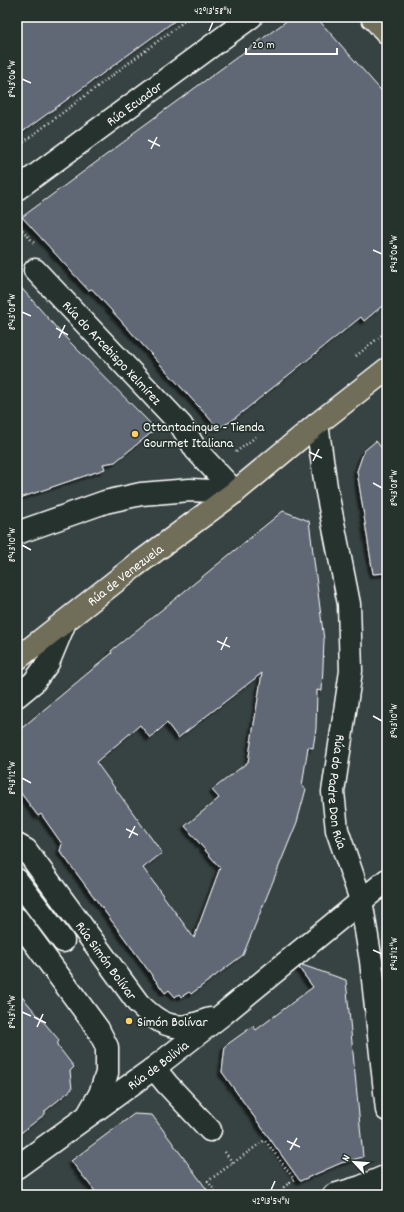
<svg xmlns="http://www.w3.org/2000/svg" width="404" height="1212" font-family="Dekko,sans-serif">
<defs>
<filter id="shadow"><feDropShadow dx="-3.5" dy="3.5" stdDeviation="1" flood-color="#0009"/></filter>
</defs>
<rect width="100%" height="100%" fill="#374342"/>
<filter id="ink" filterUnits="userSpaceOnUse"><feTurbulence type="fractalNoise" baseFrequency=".025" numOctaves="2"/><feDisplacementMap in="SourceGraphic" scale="8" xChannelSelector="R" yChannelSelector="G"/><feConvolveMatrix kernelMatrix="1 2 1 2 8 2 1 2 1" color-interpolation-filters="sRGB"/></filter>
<g filter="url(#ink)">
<g fill="#606774" stroke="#fff" fill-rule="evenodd" filter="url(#shadow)">
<polygon points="17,17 180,17 17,136"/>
<polygon points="292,17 316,17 387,97 387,302 364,321 361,317 230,422 218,428 92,289 88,290 22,217 133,135 132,134"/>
<polygon points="17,283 61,333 156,429 115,462 103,464 105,469 17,499"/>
<polygon points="376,441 387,455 387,573 373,574 357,471 364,451"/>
<path d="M283,511L309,521L324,640L322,691L317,690L316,729L313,748L308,747L302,786L306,789L297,822L243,955L191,994L189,992L181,997L179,994L175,997L169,990L165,993L60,851L62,844L41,814L38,816L17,788V732L112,653L111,651ZM262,673L248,762L212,790L219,798L185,826L220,868L194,938L143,868L162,853L96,762L140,725L150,738L167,723L178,738Z"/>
<polygon points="302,965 346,980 363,1157 341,1163 300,1181 222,1072 225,1046 253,1026 256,1030 313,987 299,968"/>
<polygon points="17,991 59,1040 57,1045 74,1067 70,1071 72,1089 45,1111 45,1114 17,1136"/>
<polygon points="134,1114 152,1115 211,1195 98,1195 71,1161"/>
</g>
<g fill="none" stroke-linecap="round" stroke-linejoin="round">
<defs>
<g id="minor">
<path id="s1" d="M17,189L251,17"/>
<path id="s2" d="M35,270L181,425L196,450L235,492"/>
<path id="s3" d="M317,424L326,487L349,604L351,671L333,792L337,830L361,900L371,961L387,1110"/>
<polyline points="17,533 105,502 141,494 190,490 235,492"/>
<polyline points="17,696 34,682 48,663 65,622"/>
<path id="s4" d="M17,845L26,850L138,1003C152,1017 166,1029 187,1026C195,1025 203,1021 211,1019"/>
<polyline points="17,880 63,941"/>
<polyline points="17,919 98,1029 107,1047 107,1073 100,1094 89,1113"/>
<polyline points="154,1068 167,1084 210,1130"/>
<path id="s5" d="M17,1167L154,1068L222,1015L387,880"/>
<polyline points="334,1195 361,1187 387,1176"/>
</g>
<g id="major">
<polyline points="372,17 387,33"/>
<path id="s6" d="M17,659L135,566L235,492L317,424L387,369"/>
</g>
</defs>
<use href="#minor" stroke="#fff" stroke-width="25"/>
<use href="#major" stroke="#fff" stroke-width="25"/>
<g stroke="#fff" stroke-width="2.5" stroke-dasharray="1 3" stroke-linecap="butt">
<polyline points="17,147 190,17"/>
<polyline points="17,224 34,243"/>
<polyline points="356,356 387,331"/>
<polyline points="236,452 257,436"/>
<polyline points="225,1152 233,1163"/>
<polyline points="217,1195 208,1181 265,1140 294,1179 284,1187 282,1195"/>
</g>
<use href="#minor" stroke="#26332d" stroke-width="22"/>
<use href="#major" stroke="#706e59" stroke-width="22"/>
</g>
</g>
<path fill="none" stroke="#fff" stroke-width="1.5" d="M209,31L213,22M22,79L31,83M148,140L160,146M151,149L157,137M373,250L382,254M22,312L31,316M56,328L68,335M59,338L65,325M309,452L322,458M313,461L319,449M373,483L382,488M22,545L31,550M217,641L230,647M221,650L227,637M373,716L382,721M22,778L31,783M126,829L138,835M129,838L135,826M373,950L382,954M22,1012L31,1016M34,1017L46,1023M37,1027L43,1014M287,1141L300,1147M290,1150L297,1138M271,1190L275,1181"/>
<g fill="#ffd166" stroke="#26332d" stroke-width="1.5">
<circle cx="135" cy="434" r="4"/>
<circle cx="129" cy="1021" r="4"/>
</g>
<g text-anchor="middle" stroke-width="3.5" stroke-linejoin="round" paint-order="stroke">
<g font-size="14" fill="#fff" stroke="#26332d">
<text dy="5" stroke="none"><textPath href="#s1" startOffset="145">Rúa Ecuador</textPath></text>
<text dy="5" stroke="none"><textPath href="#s2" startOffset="113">Rúa do Arcebispo Xelmírez</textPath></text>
<text dy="5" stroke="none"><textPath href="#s6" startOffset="137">Rúa de Venezuela</textPath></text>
<text dy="5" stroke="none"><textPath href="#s3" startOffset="372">Rúa do Padre Don Rúa</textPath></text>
<text dy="5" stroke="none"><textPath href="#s4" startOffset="147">Rúa Simón Bolívar</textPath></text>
<text dy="5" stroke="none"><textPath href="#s5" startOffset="174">Rúa de Bolivia</textPath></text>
</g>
<g font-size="14" fill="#fff" stroke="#26332d" text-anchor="start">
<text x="143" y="431">Ottantacinque - Tienda<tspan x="143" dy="16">Gourmet Italiana</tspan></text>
<text x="137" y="1026">Simón Bolívar</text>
</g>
</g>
<rect width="404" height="1212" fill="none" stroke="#26332d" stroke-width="44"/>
<g transform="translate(354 1162) rotate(296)" stroke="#26332d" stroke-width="3" paint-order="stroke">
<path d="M0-3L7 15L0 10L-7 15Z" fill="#ffffff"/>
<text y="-6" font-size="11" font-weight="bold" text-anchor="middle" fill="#ffffff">N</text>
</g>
<path d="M246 48v6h91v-6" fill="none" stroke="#ffffff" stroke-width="2"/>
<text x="252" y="48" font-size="12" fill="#ffffff" stroke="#26332d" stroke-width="3" paint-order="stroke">20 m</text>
<rect x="22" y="22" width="360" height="1168" fill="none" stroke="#fff" stroke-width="1.5"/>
<g font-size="10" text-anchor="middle" fill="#fff">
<text x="213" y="14">42°13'58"N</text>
<text transform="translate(11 79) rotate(-90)" y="4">8°43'06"W</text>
<text transform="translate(393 254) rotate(-90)" y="4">8°43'06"W</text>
<text transform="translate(11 312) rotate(-90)" y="4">8°43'08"W</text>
<text transform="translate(393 488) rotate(-90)" y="4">8°43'08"W</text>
<text transform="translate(11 545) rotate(-90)" y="4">8°43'10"W</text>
<text transform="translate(393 721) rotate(-90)" y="4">8°43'10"W</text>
<text transform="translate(11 778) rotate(-90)" y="4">8°43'12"W</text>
<text transform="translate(393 954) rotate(-90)" y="4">8°43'12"W</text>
<text transform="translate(11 1012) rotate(-90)" y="4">8°43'14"W</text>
<text x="271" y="1204">42°13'54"N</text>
</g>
</svg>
